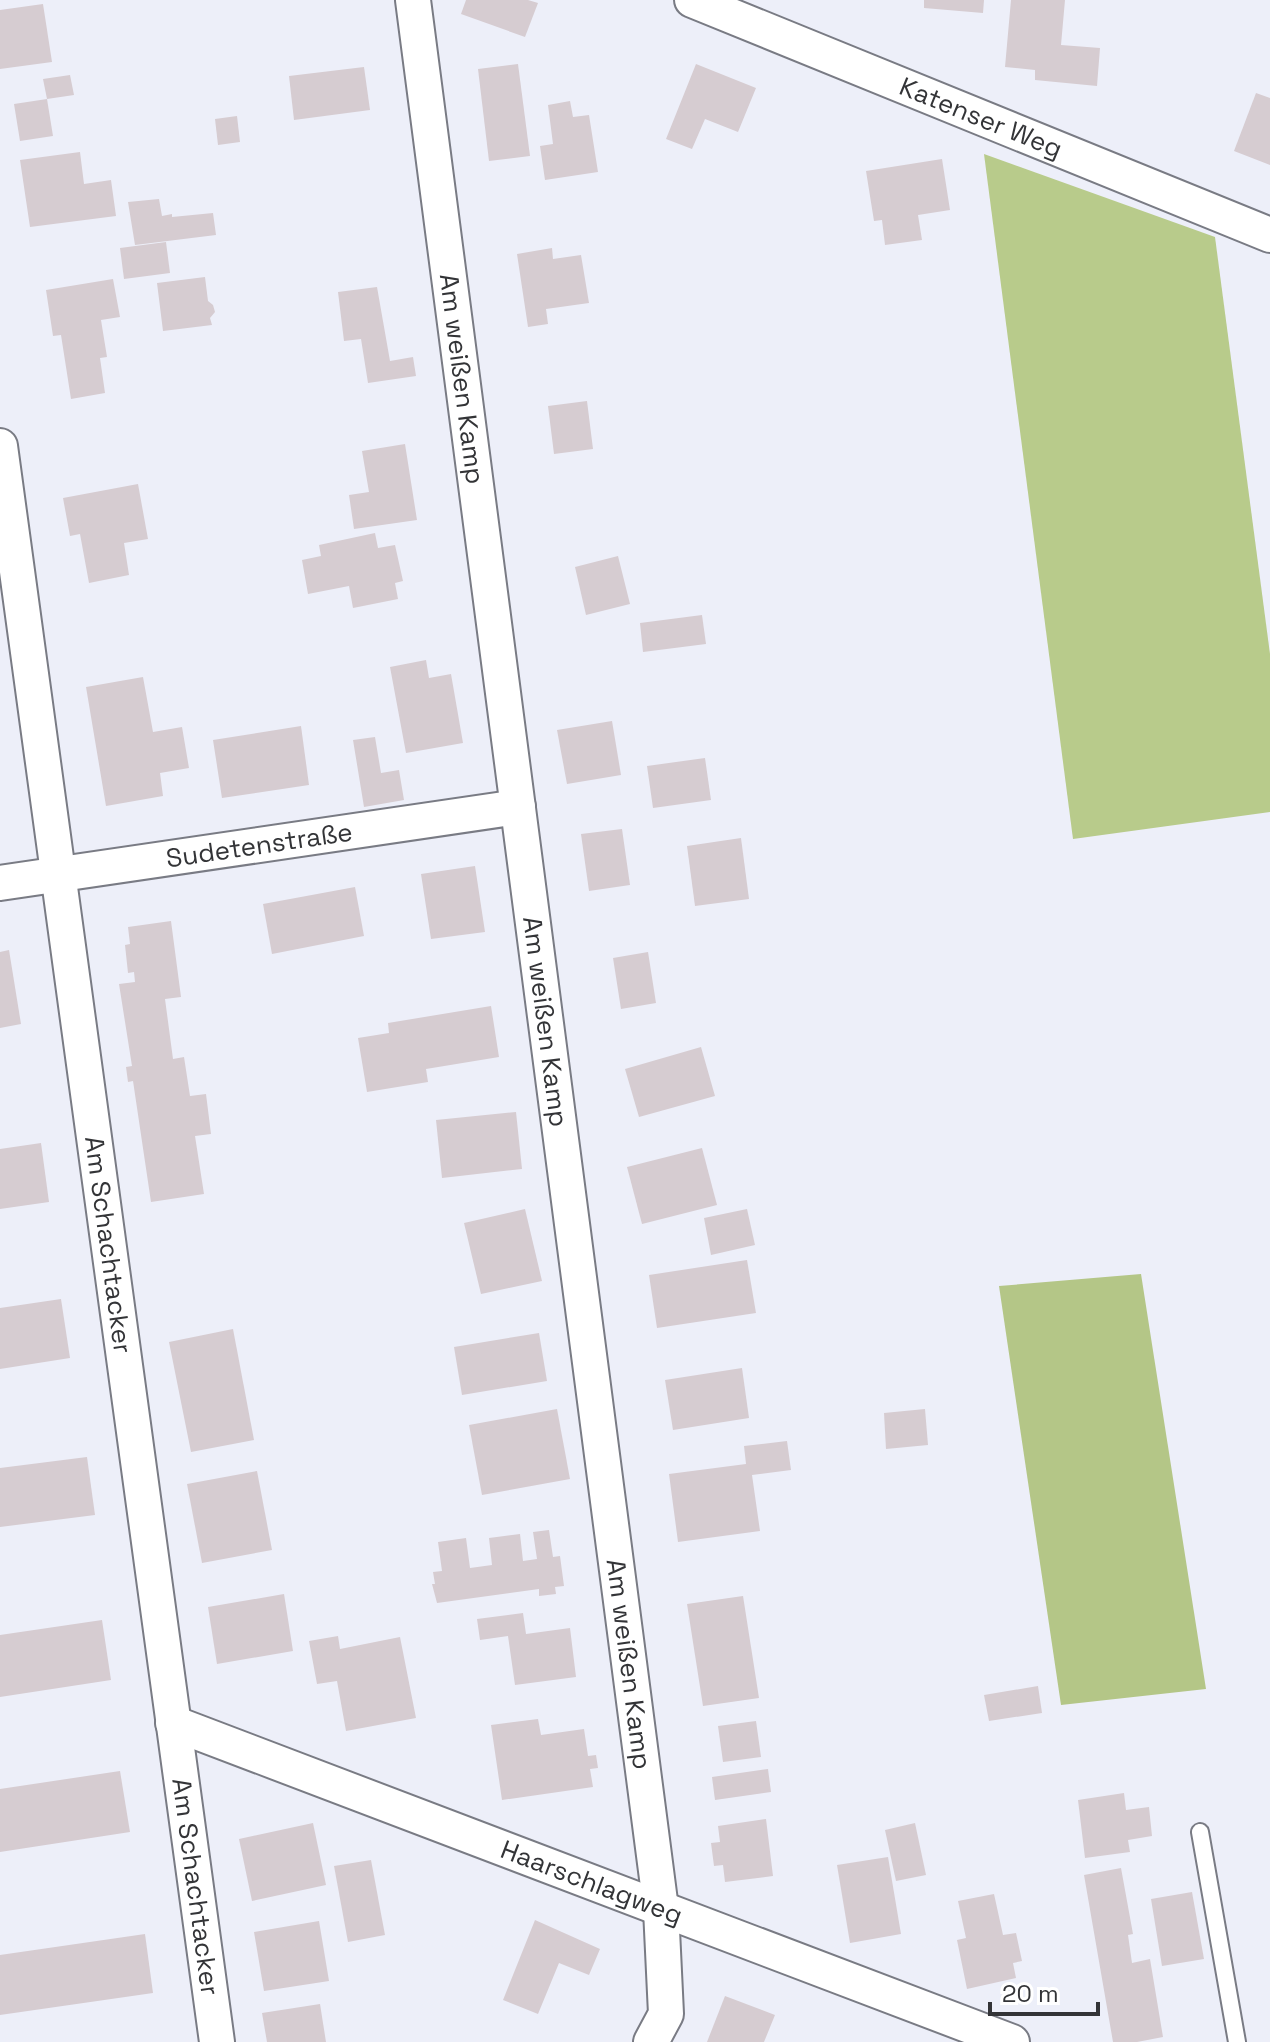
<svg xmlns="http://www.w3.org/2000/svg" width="1270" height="2042" font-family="'Space Grotesk',sans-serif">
<rect width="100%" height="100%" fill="#edeff9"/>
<polygon fill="#b4c687" points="1141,1274 1206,1689 1061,1705 999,1286"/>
<polygon fill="#b8cb8b" points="984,154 1215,237 1270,654 1270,812 1073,839"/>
<g fill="#d6ccd1">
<polygon points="466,0 528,0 538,3 525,37 461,14"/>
<polygon points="924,0 984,0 983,13 924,8"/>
<polygon points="1011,0 1065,0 1061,45 1100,48 1097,86 1035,80 1035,70 1005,67"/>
<polygon points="43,4 52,62 0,69 0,10"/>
<polygon points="518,64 530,156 489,161 478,69"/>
<polygon points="696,64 756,88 738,132 705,119 692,149 666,139"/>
<polygon points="364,67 370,110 294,120 289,76"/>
<polygon points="70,75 74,95 47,99 43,79"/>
<polygon points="1256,93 1270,98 1270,165 1234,151"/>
<polygon points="47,99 53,136 20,141 14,104"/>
<polygon points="570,101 573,117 589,115 598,172 545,180 540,146 553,144 548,105"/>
<polygon points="237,116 240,142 218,145 215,119"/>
<polygon points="80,152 84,184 111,180 116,216 30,227 20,160"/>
<polygon points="942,159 950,210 918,215 922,240 885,245 882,220 874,221 866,171"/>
<polygon points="159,199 162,216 172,214 172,217 213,213 216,235 135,245 128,202"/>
<polygon points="166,242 170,273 124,279 120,248"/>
<polygon points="552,248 553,259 581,255 589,303 546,309 548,324 528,327 517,254"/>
<polygon points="205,277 208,301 213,305 215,312 210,318 212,325 163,331 157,283"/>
<polygon points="113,279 120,317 101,320 107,357 100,358 105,393 71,399 61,335 53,336 46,290"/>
<polygon points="377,287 390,361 413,357 416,376 368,383 361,339 344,341 338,292"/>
<polygon points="587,401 593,449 554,454 548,406"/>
<polygon points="405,444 417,520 354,529 349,495 369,492 362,451"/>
<polygon points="138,484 148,539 124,543 129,575 89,583 80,534 70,536 63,498"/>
<polygon points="375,533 378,548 395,545 403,581 395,583 398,599 353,608 349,586 308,594 302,560 321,556 319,545"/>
<polygon points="618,556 630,604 586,615 575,567"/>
<polygon points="702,615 706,644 643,652 640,623"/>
<polygon points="426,660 429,678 451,674 463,743 406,753 390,667"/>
<polygon points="143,677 153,732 182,727 189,768 160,773 163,796 106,806 86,687"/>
<polygon points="612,721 621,775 567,784 557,730"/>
<polygon points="301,726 309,785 222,798 213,740"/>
<polygon points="375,737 381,773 399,770 404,800 364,807 353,740"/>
<polygon points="705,758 711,800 653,808 647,766"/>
<polygon points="622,829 630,885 589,891 581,834"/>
<polygon points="741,838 749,899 695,906 687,846"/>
<polygon points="475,866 485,932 431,939 421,874"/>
<polygon points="355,887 364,936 272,954 263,904"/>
<polygon points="171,921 181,997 165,999 173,1059 184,1057 190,1096 206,1094 211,1134 195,1136 204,1194 151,1202 133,1081 128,1082 126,1067 132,1066 119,984 135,982 134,972 128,973 125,945 130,944 128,927"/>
<polygon points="9,950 21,1024 0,1028 0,952"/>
<polygon points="648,952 656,1003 621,1009 613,958"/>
<polygon points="491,1006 499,1057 426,1069 428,1082 367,1092 358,1038 389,1033 388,1023"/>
<polygon points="701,1047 715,1096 639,1117 625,1069"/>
<polygon points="516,1112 522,1169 442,1178 436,1120"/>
<polygon points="41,1143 49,1202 0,1209 0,1149"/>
<polygon points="702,1148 717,1205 642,1224 627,1167"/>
<polygon points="525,1209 542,1281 481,1294 464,1223"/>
<polygon points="747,1209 755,1245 711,1255 704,1218"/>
<polygon points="747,1260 756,1313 657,1328 649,1275"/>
<polygon points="61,1299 70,1358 0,1369 0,1308"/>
<polygon points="233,1329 254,1440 191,1452 169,1342"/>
<polygon points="539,1333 547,1381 462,1395 454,1347"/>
<polygon points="742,1368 749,1418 673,1430 665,1380"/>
<polygon points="557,1409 570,1479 482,1495 469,1425"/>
<polygon points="925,1409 928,1445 886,1449 884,1413"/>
<polygon points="787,1441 791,1470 752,1475 760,1531 678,1542 669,1474 746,1464 744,1446"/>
<polygon points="87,1457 95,1515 0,1527 0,1468"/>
<polygon points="257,1471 272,1550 202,1563 187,1484"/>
<polygon points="549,1530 553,1557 560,1556 564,1586 555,1587 556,1594 539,1596 539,1589 437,1603 432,1584 435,1584 433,1572 442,1571 438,1542 466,1538 470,1568 492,1565 489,1538 520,1534 523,1561 537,1559 533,1532"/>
<polygon points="284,1594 293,1651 217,1664 208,1607"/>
<polygon points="743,1596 759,1698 703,1706 687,1604"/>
<polygon points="523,1613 526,1634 570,1628 576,1677 515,1685 508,1636 480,1640 477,1619"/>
<polygon points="102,1620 111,1680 0,1697 0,1635"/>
<polygon points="338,1636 340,1649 400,1637 416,1718 346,1731 337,1681 317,1684 309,1641"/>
<polygon points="1038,1686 1042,1713 989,1721 984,1695"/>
<polygon points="538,1719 541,1735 584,1729 588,1756 596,1755 598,1768 590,1769 593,1787 502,1800 491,1725"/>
<polygon points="756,1721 761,1757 723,1762 718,1726"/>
<polygon points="768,1769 771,1792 715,1800 712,1777"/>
<polygon points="120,1771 130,1832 0,1852 0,1789"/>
<polygon points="1124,1793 1126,1810 1149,1807 1152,1836 1128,1840 1130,1852 1085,1858 1078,1800"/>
<polygon points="766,1819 773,1876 725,1882 723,1865 714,1866 711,1843 720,1842 718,1826"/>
<polygon points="313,1823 326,1885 252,1901 239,1839"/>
<polygon points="915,1823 926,1875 896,1881 885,1830"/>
<polygon points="888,1857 901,1934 850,1943 837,1865"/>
<polygon points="371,1860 385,1935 348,1942 334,1866"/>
<polygon points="1121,1868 1133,1934 1128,1935 1132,1963 1150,1959 1163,2037 1137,2042 1113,2042 1084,1875"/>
<polygon points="1192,1892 1204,1959 1162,1966 1151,1899"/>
<polygon points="994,1894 1003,1935 1016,1933 1022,1961 1013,1963 1016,1978 967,1989 957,1940 966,1938 958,1901"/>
<polygon points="535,1920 600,1949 589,1975 559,1963 538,2014 503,2000"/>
<polygon points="319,1921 329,1981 264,1991 254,1932"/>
<polygon points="145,1934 153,1993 0,2015 0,1955"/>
<polygon points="725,1996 775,2015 764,2042 707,2042"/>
<polygon points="320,2004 326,2042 267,2042 262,2013"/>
</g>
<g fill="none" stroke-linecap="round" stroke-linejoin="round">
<defs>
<polyline id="service" points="1200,1832 1237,2042"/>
<g id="minor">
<path id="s1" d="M413,0L661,1909L666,2014L651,2042"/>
<path id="s2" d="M692,0L1270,235"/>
<path id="s3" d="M0,446L217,2042"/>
<path id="s4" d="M0,883L518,807"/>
<path id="s5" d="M173,1723L1012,2042"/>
</g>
</defs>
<use href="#service" stroke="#797b84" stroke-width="20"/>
<use href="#minor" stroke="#797b84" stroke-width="38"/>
<use href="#service" stroke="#fff" stroke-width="16"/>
<use href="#minor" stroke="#fff" stroke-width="34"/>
</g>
<g text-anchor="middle" stroke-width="7" stroke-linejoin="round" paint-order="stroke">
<g font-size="26" fill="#333437" stroke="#fff">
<text dy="9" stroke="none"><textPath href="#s2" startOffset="312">Katenser Weg</textPath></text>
<text dy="9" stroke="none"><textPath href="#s1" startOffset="382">Am weißen Kamp</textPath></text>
<text dy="9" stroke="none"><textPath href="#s4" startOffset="262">Sudetenstraße</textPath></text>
<text dy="9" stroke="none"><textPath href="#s1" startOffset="1030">Am weißen Kamp</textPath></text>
<text dy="9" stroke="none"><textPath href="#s3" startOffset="806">Am Schachtacker</textPath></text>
<text dy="9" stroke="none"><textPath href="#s1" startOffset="1678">Am weißen Kamp</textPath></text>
<text dy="9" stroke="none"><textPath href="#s5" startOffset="448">Haarschlagweg</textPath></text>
<text dy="9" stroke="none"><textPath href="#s3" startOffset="1454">Am Schachtacker</textPath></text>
</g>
</g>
<path d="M990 2002v12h108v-12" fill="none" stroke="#333437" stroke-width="4"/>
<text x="1002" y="2002" font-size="24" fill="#333437" stroke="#ffffff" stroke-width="6" paint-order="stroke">20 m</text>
</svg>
